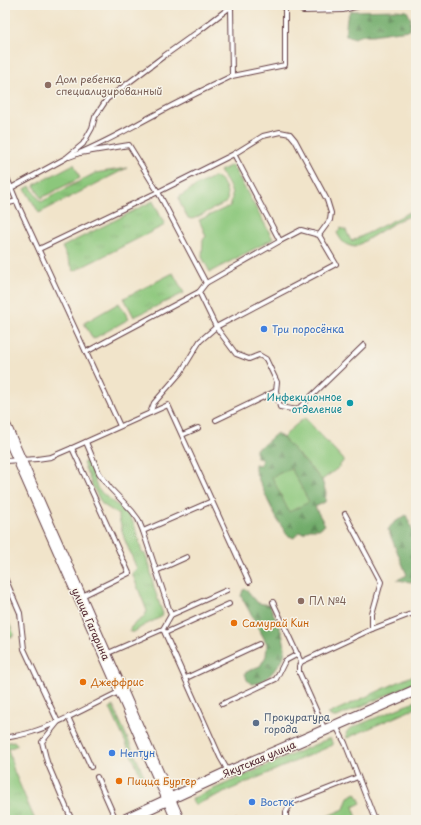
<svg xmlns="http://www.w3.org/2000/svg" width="421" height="825" font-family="'Playpen Sans',sans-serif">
<defs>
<pattern id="grass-tufts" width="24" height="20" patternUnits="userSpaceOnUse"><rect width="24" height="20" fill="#8cc77b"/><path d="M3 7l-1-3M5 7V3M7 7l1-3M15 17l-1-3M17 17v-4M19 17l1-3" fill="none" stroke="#7aaa6a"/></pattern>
<pattern id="forest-firs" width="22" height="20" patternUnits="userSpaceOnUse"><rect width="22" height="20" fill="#71ac6b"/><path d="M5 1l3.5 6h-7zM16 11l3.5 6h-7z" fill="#5f8b58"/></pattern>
</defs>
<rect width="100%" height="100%" fill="#f7f3e8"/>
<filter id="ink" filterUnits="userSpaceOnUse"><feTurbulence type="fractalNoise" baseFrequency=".025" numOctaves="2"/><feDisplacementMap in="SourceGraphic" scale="8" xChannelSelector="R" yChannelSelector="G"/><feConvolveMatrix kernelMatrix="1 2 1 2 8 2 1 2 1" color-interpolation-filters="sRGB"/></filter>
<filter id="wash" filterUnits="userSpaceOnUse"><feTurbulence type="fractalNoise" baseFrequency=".012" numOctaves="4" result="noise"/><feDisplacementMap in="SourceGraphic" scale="16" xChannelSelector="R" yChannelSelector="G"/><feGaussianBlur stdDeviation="0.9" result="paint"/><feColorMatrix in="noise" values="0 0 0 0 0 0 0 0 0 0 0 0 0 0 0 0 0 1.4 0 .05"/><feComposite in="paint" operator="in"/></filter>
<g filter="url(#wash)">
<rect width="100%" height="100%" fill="#f1e4ca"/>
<g fill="url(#grass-tufts)" stroke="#6b7353">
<polygon points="127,168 39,213 25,189 30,186 41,202 95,173"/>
<polygon points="153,201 165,225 74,271 62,247"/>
<path d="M416,209V214L399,220L355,247C344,245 342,242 337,233L341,228L346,230L350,239L352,241Z"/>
<polygon points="173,273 184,293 134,317 124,298"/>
<path d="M86,461C95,466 93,481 98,489C101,492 111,501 114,503C118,506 122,507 125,510C135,520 139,540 142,553L145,554L149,563L154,588L163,614L161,617L143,626L134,632H130V629C135,620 142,623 147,611L132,573L137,569L124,538L118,514L108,508L102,504L92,485L83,463Z"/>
<polygon points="5,615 14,634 13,636 5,639"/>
<polygon points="416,674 416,682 337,717 332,717 328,714"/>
<polygon points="416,701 416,708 347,738 346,733 349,729"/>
<polygon points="113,706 147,782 144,783 110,708"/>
<polygon points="330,738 333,745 195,805 192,800 193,798"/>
<polygon points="14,741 18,745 8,749 14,771 35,820 5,820 5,743"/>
</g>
<g fill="url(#forest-firs)" stroke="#5e664b">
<polygon points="396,10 407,11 411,19 410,30 392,32 372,35 361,35 355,38 345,35 347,18 350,11"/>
<polygon points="277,433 283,438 322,480 326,493 325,502 315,507 325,525 319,529 309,529 304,533 299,532 294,538 287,535 277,519 268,501 255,471 255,464 260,465 262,460 256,456 256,449 263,445"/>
<path d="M406,515L416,538V580L411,582L397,580L407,575L388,530C392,522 399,520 406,515Z"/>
<path d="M246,589L258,603L270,605C275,620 290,642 283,658C281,663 276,668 272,673C266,679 260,684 251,684L247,680L245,673L252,669L260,666L266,656L267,644L241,596L243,590Z"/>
</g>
<g fill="#8cc77b" stroke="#6b7353">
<polygon points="74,164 80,178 41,198 34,185"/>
<path d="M232,165L273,239L210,272L202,257L203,240L206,236L199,220L230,206C236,192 227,183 220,171Z"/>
<path d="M214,177C224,178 229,193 227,202L193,219L188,218L180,203L179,197L197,185Z"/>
<polygon points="119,303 129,319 93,339 84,323"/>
<path d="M305,418L344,460L338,468L322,480L283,438C290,430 296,424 305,418Z"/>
<polygon points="291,468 309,502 289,512 272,477"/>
<polygon points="356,793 361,803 353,807 358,820 318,820 344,809 348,797"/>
</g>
</g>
<g filter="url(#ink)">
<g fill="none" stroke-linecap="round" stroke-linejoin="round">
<defs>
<g id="service">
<polyline points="293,5 303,11 343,10 363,5"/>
<polyline points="232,76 285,65 285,5"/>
<polyline points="80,153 129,145 158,192 234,154 280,241"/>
<polyline points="234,154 263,136 280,132 290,134 295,140 327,200 331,213 330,220 319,235"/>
<path d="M69,157C100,146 129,128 158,113C182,100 207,88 232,76L231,6"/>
<polyline points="5,173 19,207 120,426"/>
<polyline points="11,188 66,158 83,144 92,128 95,117 107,99 164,56 199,31 233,5"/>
<polyline points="5,204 17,201"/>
<polyline points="39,249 158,192 206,283"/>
<polyline points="199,292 216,327 236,354 249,359 259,355 266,359 277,382 276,391 280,407 297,410 364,345"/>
<polyline points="86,352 199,292 206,283 280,241 301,230 319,235 336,264 216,327 200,341 181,372 154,403 150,413"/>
<polyline points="216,420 276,391"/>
<polyline points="182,435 198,428"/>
<polyline points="86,442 99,473 110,488 132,511 138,519 143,531 171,615"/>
<polyline points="72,448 129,573 82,596"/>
<polyline points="5,461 37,459 51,457 72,448 168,405 249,582"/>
<polyline points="345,514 381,582 372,614 372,629"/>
<polyline points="143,531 212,501"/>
<polyline points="156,571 187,557"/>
<polyline points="5,578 20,613 24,649 58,722 42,742 47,762 70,816"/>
<polyline points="273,602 301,662"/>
<polyline points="163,629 171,615 227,590"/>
<polyline points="165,633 229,604"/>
<polyline points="106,654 163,629 220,757 228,771"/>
<polyline points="186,678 259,644"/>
<polyline points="222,704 276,679 285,661 298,654"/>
<polyline points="68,717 91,767"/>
<polyline points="336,726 345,743 375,820"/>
<polyline points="325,730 299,672 299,666 301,662 372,629 416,612"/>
<path d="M5,738C14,736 23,735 32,732C62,723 91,705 119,692"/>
<polyline points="97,777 116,820"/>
<polyline points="236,820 237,819"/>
<polyline points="286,820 286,812 291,803 358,777"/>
</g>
<polyline id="tertiary" points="124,820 228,772 307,738 416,690"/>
<polyline id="secondary" points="5,427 178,820"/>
</defs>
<use href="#service" stroke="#633d43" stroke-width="6"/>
<use href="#tertiary" stroke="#633d43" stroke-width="12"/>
<use href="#secondary" stroke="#633d43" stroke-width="14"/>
<use href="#service" stroke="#fff" stroke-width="4"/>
<use href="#tertiary" stroke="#fff" stroke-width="10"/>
<use href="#secondary" stroke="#fff" stroke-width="12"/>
</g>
</g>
<g fill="#8d6e63" stroke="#f7f3e8" stroke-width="1.5">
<circle cx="48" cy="85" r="4"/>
<circle cx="301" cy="601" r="4"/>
</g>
<g fill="#3f7fe0" stroke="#f7f3e8" stroke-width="1.5">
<circle cx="264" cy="329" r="4"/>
<circle cx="112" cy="753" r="4"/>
<circle cx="252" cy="802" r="4"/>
</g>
<circle fill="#0f9aa8" stroke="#f7f3e8" stroke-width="1.5" cx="350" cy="403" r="4"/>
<g fill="#e8710a" stroke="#f7f3e8" stroke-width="1.5">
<circle cx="234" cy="623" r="4"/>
<circle cx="83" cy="682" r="4"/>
<circle cx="119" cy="781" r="4"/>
</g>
<circle fill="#5c6f8a" stroke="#f7f3e8" stroke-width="1.5" cx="256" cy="723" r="4"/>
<g text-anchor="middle" stroke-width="3" stroke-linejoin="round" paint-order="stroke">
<g font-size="10" fill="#785e54" stroke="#f7f3e8" text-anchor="start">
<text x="56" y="83">Дом ребенка<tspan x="56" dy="12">специализированный</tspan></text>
<text x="309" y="605">ПЛ №4</text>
</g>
<g font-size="10" fill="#366cbe" stroke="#f7f3e8" text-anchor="start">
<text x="272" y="333">Три поросёнка</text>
<text x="120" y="757">Нептун</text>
<text x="260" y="806">Восток</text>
</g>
<g font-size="10" fill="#0d838f" stroke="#f7f3e8" text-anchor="end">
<text x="342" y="401">Инфекционное<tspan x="342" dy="12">отделение</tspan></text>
</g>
<g font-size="10" fill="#c56008" stroke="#f7f3e8" text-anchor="start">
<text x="242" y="627">Самурай Кин</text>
<text x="91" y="686">Джеффрис</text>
<text x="127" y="785">Пицца Бургер</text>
</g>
<g font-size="10" fill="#4a1f2b" stroke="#f7f3e8">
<text transform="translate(91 624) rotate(66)" y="4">улица Гагарина</text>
<text transform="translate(259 759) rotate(-23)" y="4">Якутская улица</text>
</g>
<g font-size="10" fill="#4e5e75" stroke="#f7f3e8" text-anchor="start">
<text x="264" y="721">Прокуратура<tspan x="264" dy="12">города</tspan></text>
</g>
</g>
<rect width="421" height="825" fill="none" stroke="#f7f3e8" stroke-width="20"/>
</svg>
